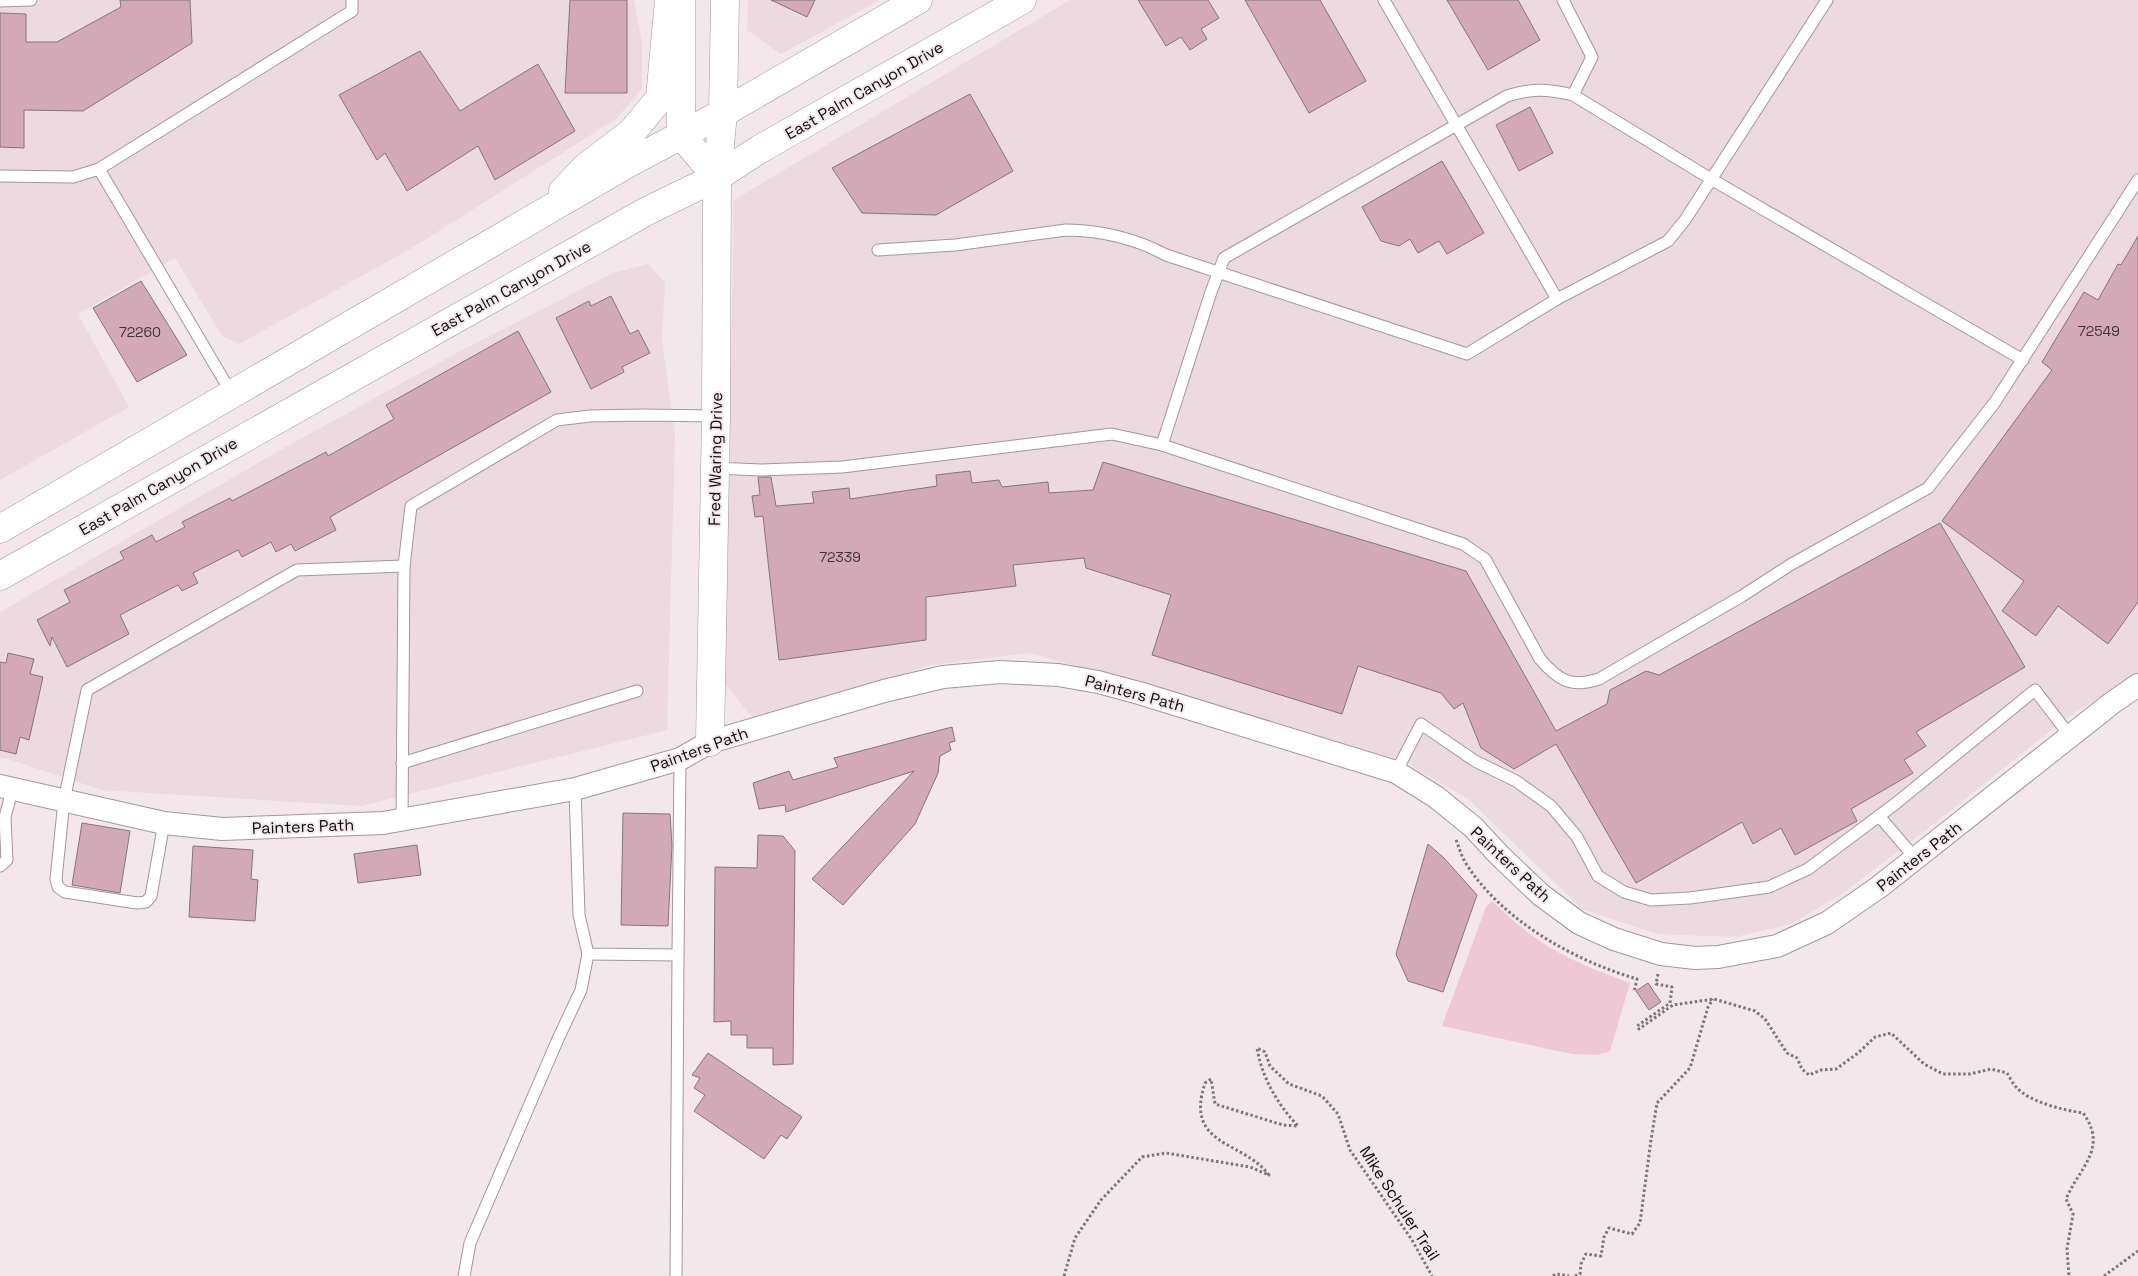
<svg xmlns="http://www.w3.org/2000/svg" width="2138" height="1276" font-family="'Space Grotesk',sans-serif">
<rect width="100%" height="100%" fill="#f3e7eb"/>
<g fill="#edd9e0">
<polygon points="0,0 634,0 642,43 642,89 616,119 412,248 239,344 222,336 175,258 78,314 129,407 0,480"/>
<polygon points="748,0 880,0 781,54 747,30"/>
<polygon points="1070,0 2138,0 2138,673 2065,719 1935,823 1842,894 1791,924 1735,937 1657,934 1582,909 1468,799 1401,760 1030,653 929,665 758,724 725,684 734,200"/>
<polygon points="648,264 665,283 662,340 675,434 667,730 361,806 102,790 8,759 0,758 0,612 284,448 453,355 613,273"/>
</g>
<path fill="#eec8d4" d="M1492,901C1510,918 1528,934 1549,947C1574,962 1603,973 1630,983L1610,1051L1597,1055L1572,1054L1442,1026L1486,907Z"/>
<g fill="#d4a9b7" stroke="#81777a">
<polygon points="120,0 190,0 192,43 83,111 24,110 24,148 0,147 0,13 26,14 26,42 57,42 121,7"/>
<polygon points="570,0 627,0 627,93 565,93"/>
<polygon points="771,0 815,0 807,17"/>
<polygon points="1138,0 1208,0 1219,18 1201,29 1207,39 1190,50 1181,37 1166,46"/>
<polygon points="1245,0 1320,0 1366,81 1309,113"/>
<polygon points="1447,0 1518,0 1540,40 1488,70"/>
<polygon points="420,51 460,111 538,64 575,131 495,180 478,146 407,191 385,153 377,160 339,95"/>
<polygon points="970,94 1013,171 936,215 862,213 832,168"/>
<polygon points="1530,107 1553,153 1519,171 1496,125"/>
<polygon points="1442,161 1484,233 1447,254 1439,241 1418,253 1410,239 1399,246 1381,241 1362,207"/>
<polygon points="2138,236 2138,602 2108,644 2058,606 2036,636 2002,611 2024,581 1942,521 2052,370 2042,362 2084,292 2098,300 2118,264 2121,265"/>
<polygon points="141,281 187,355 137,382 93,308"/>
<polygon points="611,296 630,334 638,330 650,353 622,367 624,372 591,389 556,318 589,301 591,306"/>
<polygon points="518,331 551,392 330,517 336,530 295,551 291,544 276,552 271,542 242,557 238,550 193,573 198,583 182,591 178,585 120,615 129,634 67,667 52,637 50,646 37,620 70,602 64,590 124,559 120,552 152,535 156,542 185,527 182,522 230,498 232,501 326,452 328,456 394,419 386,405"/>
<polygon points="1103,462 1466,571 1556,731 1607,704 1610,690 1646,671 1659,675 1940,523 2025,667 1916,732 1926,746 1904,760 1913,773 1851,809 1857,821 1795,855 1781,828 1753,844 1742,822 1636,883 1556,744 1514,769 1481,748 1463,703 1454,709 1441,693 1358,666 1342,714 1152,655 1171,595 1086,568 1084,558 1013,565 1016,586 926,597 926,640 779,660 763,516 755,517 752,496 760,495 758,477 771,477 776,506 814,503 812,492 849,488 850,499 937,486 936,475 970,471 972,483 999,480 1002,487 1048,482 1049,493 1093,490"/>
<polygon points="8,653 34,659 30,674 43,677 29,740 20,737 16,754 0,750 0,662 6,663"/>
<polygon points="952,727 955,741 949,743 951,750 940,756 938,773 915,824 843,905 812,879 914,771 786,812 785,805 759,809 753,783 789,771 793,780 838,767 834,758"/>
<polygon points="623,813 670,814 672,845 668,926 621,925"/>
<polygon points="82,823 130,831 120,893 72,885"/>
<polygon points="758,835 783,836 795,851 793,1064 773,1065 773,1048 747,1048 747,1035 731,1035 731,1021 714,1022 715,867 757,868"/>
<polygon points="1428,844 1444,858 1477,895 1443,992 1408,981 1396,954"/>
<polygon points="417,845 421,875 358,883 354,854"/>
<polygon points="193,846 253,850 251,879 258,880 255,921 189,917"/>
<polygon points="1648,983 1661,1002 1649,1010 1636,991"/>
<polygon points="708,1053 802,1117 787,1139 781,1135 764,1159 694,1111 705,1095 694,1088 700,1078 692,1075"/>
</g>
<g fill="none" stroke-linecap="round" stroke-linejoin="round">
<defs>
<g id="service">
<polyline points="1384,0 1557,299"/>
<polyline points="1563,0 1592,57 1573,95"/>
<polyline points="0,1 31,0"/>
<polyline points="99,169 232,394"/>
<polyline points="0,176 73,177 99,169 352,11 352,0"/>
<path d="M878,250L955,245L1066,230C1100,230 1137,239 1166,255L1467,354L1557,299L1668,241L1685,220L1827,0"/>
<path d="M1162,445L1211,292L1224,258L1507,96C1532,88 1548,89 1573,95L1711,179L2023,360"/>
<path d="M715,468L761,470L842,467L1112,434L1162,445L1463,544L1485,559L1540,659C1559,681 1571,688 1599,679L1742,596L1790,565L1928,488L1995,402L2138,180"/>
<polyline points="402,763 637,691"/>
<polyline points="1396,772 1421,724 1475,761 1516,781 1551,806 1577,837 1598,876 1624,892 1651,900 1690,898 1769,887 1808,869 1895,804 2035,690 2070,736"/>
<polyline points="575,789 579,915 588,954 678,955 680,759"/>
<polyline points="1879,816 1916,859"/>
<polyline points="402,820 404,566 411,506 557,420 590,416 641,415 716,416"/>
<polyline points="164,823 151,896 146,902 137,903 65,892 58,887 56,879 64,801 87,690 297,570 404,566"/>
<polyline points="0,866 7,860 5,817 13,787"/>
<polyline points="464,1276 470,1243 558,1039 581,990 588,954"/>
<polyline points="676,1276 678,955"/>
</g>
<polyline id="minor" points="0,786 164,823 222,829 383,823 575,789 680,759 710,742 884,691 943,677 1000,672 1058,675 1098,682 1139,693 1396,772 1436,797 1473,827 1500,856 1541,895 1579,923 1614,939 1661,954 1695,958 1718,957 1777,946 1827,923 1879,887 2112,703 2138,685"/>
<polyline id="tertiary" points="710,742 716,416 717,177"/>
<g id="secondary">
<polyline points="681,0 681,135 717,177"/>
<polyline points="717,177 723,113 725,0"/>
</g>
<g id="primary">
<polyline points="563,191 586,167 632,132 660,98 669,0"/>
<polyline points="0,529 627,164 723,113 918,0"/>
<polyline points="0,576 647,211 717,177 760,149 1022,0"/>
</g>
</defs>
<use href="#service" stroke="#a2979a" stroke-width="13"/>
<use href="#minor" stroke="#a2979a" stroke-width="24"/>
<use href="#tertiary" stroke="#a2979a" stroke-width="29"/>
<use href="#secondary" stroke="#a2979a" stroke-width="29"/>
<use href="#primary" stroke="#a2979a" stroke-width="29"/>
<g stroke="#7c7578" stroke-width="3" stroke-dasharray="2.5 2.5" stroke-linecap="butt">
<path d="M1456,840C1459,847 1461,855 1465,862C1501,920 1573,960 1637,979L1634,992"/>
<path d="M1658,974L1656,984L1672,987L1670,1003L1637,1026L1639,1029L1673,1005L1714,999L1755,1011L1765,1019L1787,1053L1797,1058L1802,1069L1809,1075L1821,1070L1836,1069L1858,1053L1875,1037L1891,1033L1924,1064L1943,1074H1970L1991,1069L2007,1073C2010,1077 2012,1083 2016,1087C2029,1102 2063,1110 2083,1113C2109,1148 2079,1168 2066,1199L2073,1214L2067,1249L2069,1276"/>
<path d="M1064,1276L1075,1238L1101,1200L1142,1157L1166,1153L1250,1167L1269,1175C1243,1140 1184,1147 1205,1083L1211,1079L1215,1104L1283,1125L1298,1126C1278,1105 1262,1078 1257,1048L1265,1052L1270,1066L1289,1084L1322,1096L1338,1114L1350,1150L1412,1240L1432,1276"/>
<polyline points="1553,1276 1556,1274 1569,1276"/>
<polyline points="1575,1276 1580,1274 1581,1264 1586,1254 1601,1256 1604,1237 1609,1228 1632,1234 1640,1223 1651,1140 1657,1103 1690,1068 1708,1007 1713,999"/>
<polyline points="2104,1276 2138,1251"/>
</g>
<use href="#service" stroke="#fff" stroke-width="11"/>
<use href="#minor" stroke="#fff" stroke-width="22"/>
<use href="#tertiary" stroke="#fff" stroke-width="28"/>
<use href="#secondary" stroke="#fff" stroke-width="28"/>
<use href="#primary" stroke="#fff" stroke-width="28"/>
</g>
<g text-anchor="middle" stroke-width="4" stroke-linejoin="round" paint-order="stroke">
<g font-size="14" fill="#403338">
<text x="2099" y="336">72549</text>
<text x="140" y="337">72260</text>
<text x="840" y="562">72339</text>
</g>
<g font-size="16" fill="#0f0c0d" stroke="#f3e7eb">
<text transform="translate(864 90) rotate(-30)" y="6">East Palm Canyon Drive</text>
<text transform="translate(511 288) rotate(-29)" y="6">East Palm Canyon Drive</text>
<text transform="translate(715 459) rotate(-89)" y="6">Fred Waring Drive</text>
<text transform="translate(158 486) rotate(-30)" y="6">East Palm Canyon Drive</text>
<text transform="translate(1135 693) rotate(15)" y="6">Painters Path</text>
<text transform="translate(699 749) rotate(-20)" y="6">Painters Path</text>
<text transform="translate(303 826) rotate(-2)" y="6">Painters Path</text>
<text transform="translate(1919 856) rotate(-38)" y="6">Painters Path</text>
<text transform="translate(1511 864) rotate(43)" y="6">Painters Path</text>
<text transform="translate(1400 1203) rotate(57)" y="6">Mike Schuler Trail</text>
</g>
</g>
</svg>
